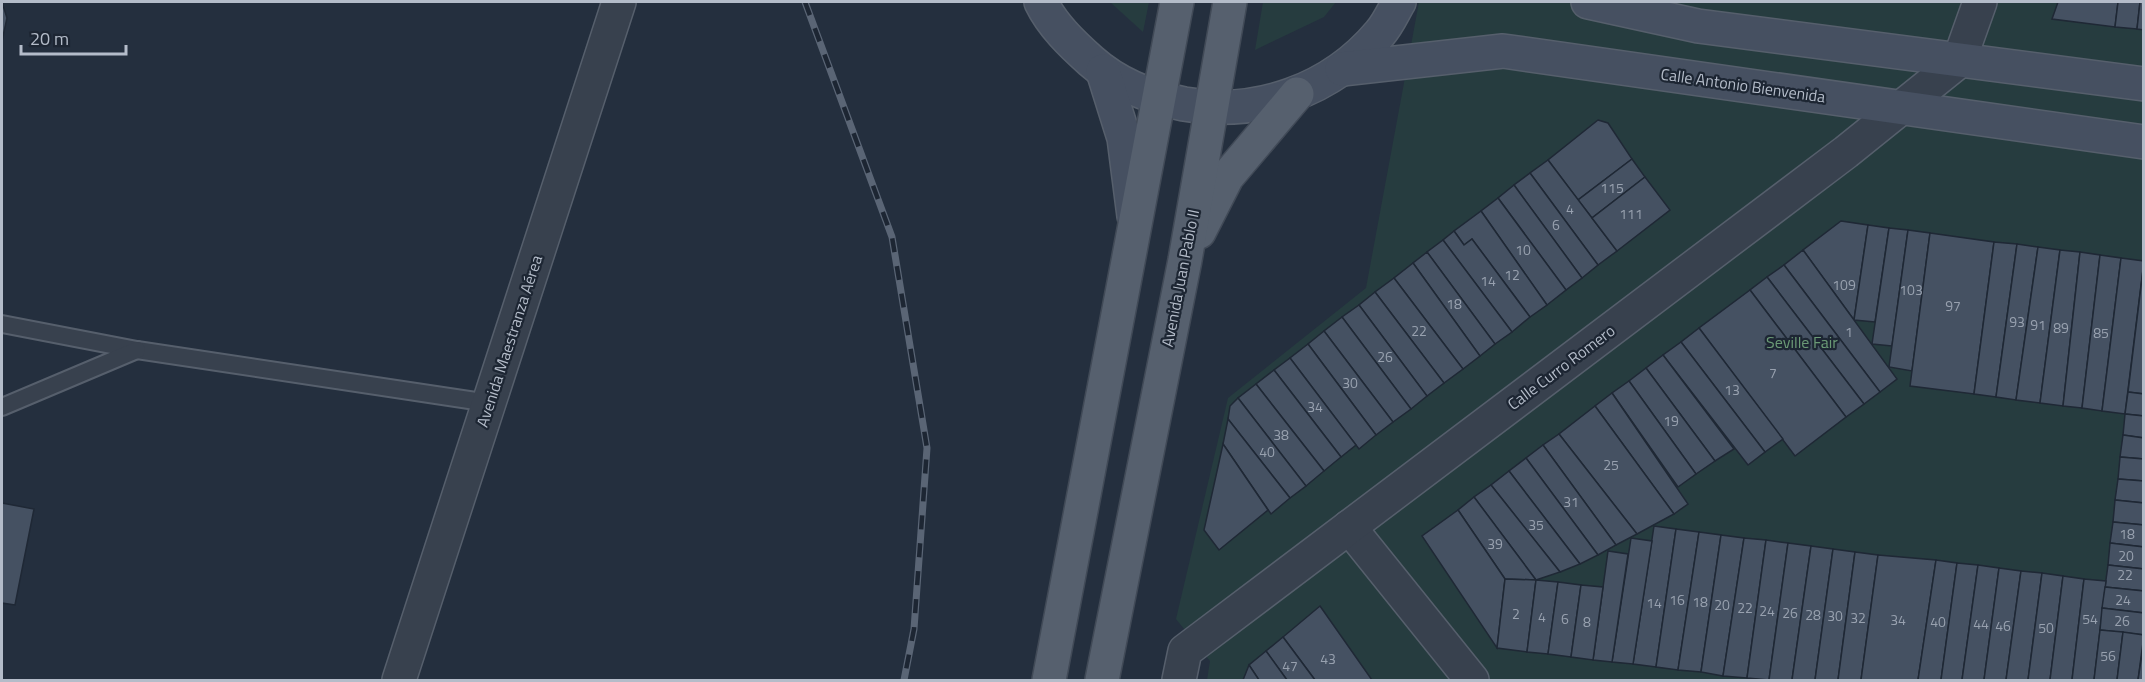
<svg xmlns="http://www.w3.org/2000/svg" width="2145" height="682" font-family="'Titillium Web',sans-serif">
<rect width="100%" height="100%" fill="#242f3e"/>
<g fill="#263c3f">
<polygon points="1110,2 1149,2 1143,32"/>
<polygon points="1263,2 1336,2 1324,17 1255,50"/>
<polygon points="1419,2 2143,2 2143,680 1207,680 1210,661 1176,619 1228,398 1366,288"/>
</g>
<g fill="#455162" stroke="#1f2835" stroke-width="1.5">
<polygon points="2,2 7,18 2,41"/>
<polygon points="2058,2 2118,2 2115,27 2052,19"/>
<polygon points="2118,2 2140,2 2137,29 2115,27"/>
<polygon points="2140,2 2144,2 2144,30 2137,29"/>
<polygon points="1598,120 1608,123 1632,159 1578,200 1548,160"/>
<polygon points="1632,159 1645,177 1592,218 1578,200"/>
<polygon points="1548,160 1617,251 1598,265 1530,173"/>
<polygon points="1530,173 1598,265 1582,278 1514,185"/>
<polygon points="1645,177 1670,210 1617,251 1592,218"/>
<polygon points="1514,185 1582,278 1566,290 1498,198"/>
<polygon points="1498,198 1566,290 1547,305 1481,211"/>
<polygon points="1481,211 1547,305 1530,317 1472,239 1464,245 1454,231"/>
<polygon points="1841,221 1868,225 1854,320 1803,250"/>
<polygon points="1868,225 1889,228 1875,322 1854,320"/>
<polygon points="1889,228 1908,230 1892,346 1872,344"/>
<polygon points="1908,230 1930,233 1912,371 1889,367"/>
<polygon points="1454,231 1464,245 1472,239 1530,317 1512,332 1443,240"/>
<polygon points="1930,233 1994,242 1974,394 1910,386"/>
<polygon points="1443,240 1512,332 1495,344 1427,252"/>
<polygon points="1994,242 2017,244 1996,397 1974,394"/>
<polygon points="2017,244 2038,247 2016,400 1996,397"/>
<polygon points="2038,247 2060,250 2040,403 2016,400"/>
<polygon points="1803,250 1897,379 1880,392 1784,265"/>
<polygon points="2060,250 2080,252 2063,406 2040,403"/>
<polygon points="1427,252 1495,344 1480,356 1413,263"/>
<polygon points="2080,252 2100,255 2082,408 2063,406"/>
<polygon points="2100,255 2121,258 2102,411 2082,408"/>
<polygon points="2121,258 2144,261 2125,414 2102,411"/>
<polygon points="2144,262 2144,394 2128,392"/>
<polygon points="1413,263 1480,356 1463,369 1394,278"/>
<polygon points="1784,265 1880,392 1864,404 1767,277"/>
<polygon points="1767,277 1864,404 1846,417 1750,290"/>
<polygon points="1394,278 1463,369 1444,383 1375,292"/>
<polygon points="1750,290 1846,417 1795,456 1699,328"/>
<polygon points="1375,292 1444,383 1427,396 1359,305"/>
<polygon points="1359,305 1427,396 1411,409 1342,317"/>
<polygon points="1342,317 1411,409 1393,422 1324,331"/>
<polygon points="1699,328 1783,439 1765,452 1681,342"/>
<polygon points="1324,331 1393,422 1376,435 1308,344"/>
<polygon points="1681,342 1765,452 1748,465 1663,355"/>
<polygon points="1308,344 1376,435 1359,449 1290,358"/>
<polygon points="1663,355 1734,449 1715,461 1646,368"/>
<polygon points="1290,358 1356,445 1341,457 1274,370"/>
<polygon points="1646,368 1715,461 1696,474 1629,381"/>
<polygon points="1274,370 1341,457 1324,471 1256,384"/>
<polygon points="1629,381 1696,474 1678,487 1612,393"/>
<polygon points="1256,384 1324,471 1306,486 1238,398"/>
<polygon points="2128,392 2144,394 2144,416 2125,414"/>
<polygon points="1612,393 1688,504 1674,514 1595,406"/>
<polygon points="1238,398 1306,486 1290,498 1228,419 1230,406"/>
<polygon points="1595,406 1674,514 1637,534 1559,434"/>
<polygon points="2125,414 2144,416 2144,438 2123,435"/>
<polygon points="1228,419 1290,498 1271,514 1223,444"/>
<polygon points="1559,434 1637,534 1616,545 1543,445"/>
<polygon points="2123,435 2144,438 2144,459 2120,457"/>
<polygon points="1223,444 1268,510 1219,550 1204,530"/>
<polygon points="1543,445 1616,545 1598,555 1526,458"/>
<polygon points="2120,457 2144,459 2144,481 2118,479"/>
<polygon points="1526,458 1598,555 1580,564 1509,471"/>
<polygon points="1509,471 1580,564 1560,572 1491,485"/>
<polygon points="2118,479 2144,481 2144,503 2115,500"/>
<polygon points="1491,485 1560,572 1536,580 1474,497"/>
<polygon points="1474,497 1536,580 1505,579 1458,510"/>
<polygon points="2115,500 2144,503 2144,525 2113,522"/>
<polygon points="2,503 34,509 15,605 2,603"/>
<polygon points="1458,510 1505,579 1497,648 1422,536"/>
<polygon points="2113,522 2144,525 2144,547 2110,543"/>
<polygon points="1654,526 1676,529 1656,667 1633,664"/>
<polygon points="1676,529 1699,532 1678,670 1656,667"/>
<polygon points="1699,532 1721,535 1701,672 1678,670"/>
<polygon points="1721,535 1744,538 1723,676 1701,672"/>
<polygon points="1631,538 1652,541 1633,664 1612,662"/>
<polygon points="1744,538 1766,540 1747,678 1723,676"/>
<polygon points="1766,540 1788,543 1769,680 1747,678"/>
<polygon points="1788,543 1811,546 1792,680 1769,680"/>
<polygon points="2110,543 2144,547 2144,569 2108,565"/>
<polygon points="1811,546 1833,549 1815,680 1792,680"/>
<polygon points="1833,549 1855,552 1838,680 1815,680"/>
<polygon points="1608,551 1628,554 1612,662 1593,660"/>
<polygon points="1855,552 1878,555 1861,680 1838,680"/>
<polygon points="1878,555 1936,560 1918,680 1861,680"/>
<polygon points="1936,560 1957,563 1941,680 1918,680"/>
<polygon points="1957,563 1978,565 1962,680 1941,680"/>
<polygon points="1978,565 1999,568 1984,680 1962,680"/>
<polygon points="2108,565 2144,569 2144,591 2105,587"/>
<polygon points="1999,568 2021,571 2006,680 1984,680"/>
<polygon points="2021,571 2042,573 2028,680 2006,680"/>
<polygon points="2042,573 2063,576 2050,680 2028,680"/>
<polygon points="2063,576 2084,579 2072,680 2050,680"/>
<polygon points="1505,579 1536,580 1527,652 1497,648"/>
<polygon points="2084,579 2106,581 2094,680 2072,680"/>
<polygon points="1536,580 1558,582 1548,654 1527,652"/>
<polygon points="1558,582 1581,585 1571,657 1548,654"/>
<polygon points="1581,585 1603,587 1593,660 1571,657"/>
<polygon points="2105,587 2144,591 2144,613 2102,608"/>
<polygon points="1320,606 1372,680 1315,680 1283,637"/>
<polygon points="2102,608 2144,613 2144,635 2100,630"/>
<polygon points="2100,630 2123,632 2117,680 2094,680"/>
<polygon points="2123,632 2144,635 2138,680 2117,680"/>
<polygon points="1283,637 1315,680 1287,680 1266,651"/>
<polygon points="2144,641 2144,680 2138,680"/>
<polygon points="1266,651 1287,680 1259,680 1249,665"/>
<polygon points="1249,665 1259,680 1243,680"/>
</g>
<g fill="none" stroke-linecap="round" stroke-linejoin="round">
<defs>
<g id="lane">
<polyline points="2,324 137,350 489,403"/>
<polyline points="2,407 137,350"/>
</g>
<g id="street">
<polyline points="1349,527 1472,680"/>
<polyline points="399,680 619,2"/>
<polyline points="1179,680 1185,651 1846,152 1959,61 1980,2"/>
</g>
<g id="secondary">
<path d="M1041,2C1052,25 1072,44 1091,61C1118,85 1149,97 1184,104C1258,117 1332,90 1380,33C1388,24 1393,12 1399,2"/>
<polyline points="1588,2 1698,26 2144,84"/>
<polyline points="1342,69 1503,51 2144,142"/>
<polyline points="1103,71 1124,138 1134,216"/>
</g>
<g id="primary">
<polyline points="1199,232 1227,177 1297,94"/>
<polyline points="1049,680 1177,2"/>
<polyline points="1102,680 1185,260 1230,2"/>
</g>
</defs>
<use href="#lane" stroke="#565f6c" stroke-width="20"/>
<use href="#street" stroke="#565f6c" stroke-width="36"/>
<use href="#secondary" stroke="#565f6c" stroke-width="36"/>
<use href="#primary" stroke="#414a57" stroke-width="36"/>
<use href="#lane" stroke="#38414e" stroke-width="16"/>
<use href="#street" stroke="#38414e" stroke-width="33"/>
<use href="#secondary" stroke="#465061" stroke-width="33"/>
<use href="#primary" stroke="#56606e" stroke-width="33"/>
<defs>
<polyline id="rail" points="805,2 892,237 927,448 914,629 904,680"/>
</defs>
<use href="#rail" stroke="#5a6575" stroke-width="7"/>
<use href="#rail" stroke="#1d2633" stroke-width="4.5" stroke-dasharray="14" stroke-linecap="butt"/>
</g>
<g text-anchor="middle" stroke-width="4.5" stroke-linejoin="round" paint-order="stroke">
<g font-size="14" fill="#98a1af">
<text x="1612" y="193">115</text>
<text x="1570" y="214">4</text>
<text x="1631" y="219">111</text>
<text x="1556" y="230">6</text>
<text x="1523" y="255">10</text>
<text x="1512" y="280">12</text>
<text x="1488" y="286">14</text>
<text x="1844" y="290">109</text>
<text x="1911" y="295">103</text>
<text x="1454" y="309">18</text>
<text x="1953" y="311">97</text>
<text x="2017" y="327">93</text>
<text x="2038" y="330">91</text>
<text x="2061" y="333">89</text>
<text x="1419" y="336">22</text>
<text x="1849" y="337">1</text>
<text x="2101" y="338">85</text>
<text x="1385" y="362">26</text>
<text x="1773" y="378">7</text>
<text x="1350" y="388">30</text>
<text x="1732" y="395">13</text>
<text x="1315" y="412">34</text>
<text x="1671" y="426">19</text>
<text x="1281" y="440">38</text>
<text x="1267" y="457">40</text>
<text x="1611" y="470">25</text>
<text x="1571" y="507">31</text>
<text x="1536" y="530">35</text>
<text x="2127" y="539">18</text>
<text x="1495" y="549">39</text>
<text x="2126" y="561">20</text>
<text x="2125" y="580">22</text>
<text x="1677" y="605">16</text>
<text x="2123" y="605">24</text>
<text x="1700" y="607">18</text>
<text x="1654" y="608">14</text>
<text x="1722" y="610">20</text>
<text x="1745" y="613">22</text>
<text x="1767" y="616">24</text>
<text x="1790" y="618">26</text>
<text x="1516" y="619">2</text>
<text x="1813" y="620">28</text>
<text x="1835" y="621">30</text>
<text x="1542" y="622">4</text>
<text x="1858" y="623">32</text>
<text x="1565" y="624">6</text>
<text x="2090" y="624">54</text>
<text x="1898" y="625">34</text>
<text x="2122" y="626">26</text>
<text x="1587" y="627">8</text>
<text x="1938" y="627">40</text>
<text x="1981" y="629">44</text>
<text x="2003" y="631">46</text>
<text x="2046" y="633">50</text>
<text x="2108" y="661">56</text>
<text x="1328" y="664">43</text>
<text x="1290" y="671">47</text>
</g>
<g font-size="16" fill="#b4bcc9" stroke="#1d2633">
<text transform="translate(1743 85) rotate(8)" y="6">Calle Antonio Bienvenida</text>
<text transform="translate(1180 278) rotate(-79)" y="6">Avenida Juan Pablo II</text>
<text transform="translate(509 341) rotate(-72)" y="6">Avenida Maestranza Aérea</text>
<text transform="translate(1561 367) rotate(-37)" y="6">Calle Curro Romero</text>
</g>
<g font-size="16" fill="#6b9a76" stroke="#1d2633">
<text x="1802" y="348">Seville Fair</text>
</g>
</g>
<rect width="2145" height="682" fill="none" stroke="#b4bcc9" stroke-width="6"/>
<path d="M21 45v9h105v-9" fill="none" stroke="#b4bcc9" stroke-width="3"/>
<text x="30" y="45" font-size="18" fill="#b4bcc9" stroke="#1d2633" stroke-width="4.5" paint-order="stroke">20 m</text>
</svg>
